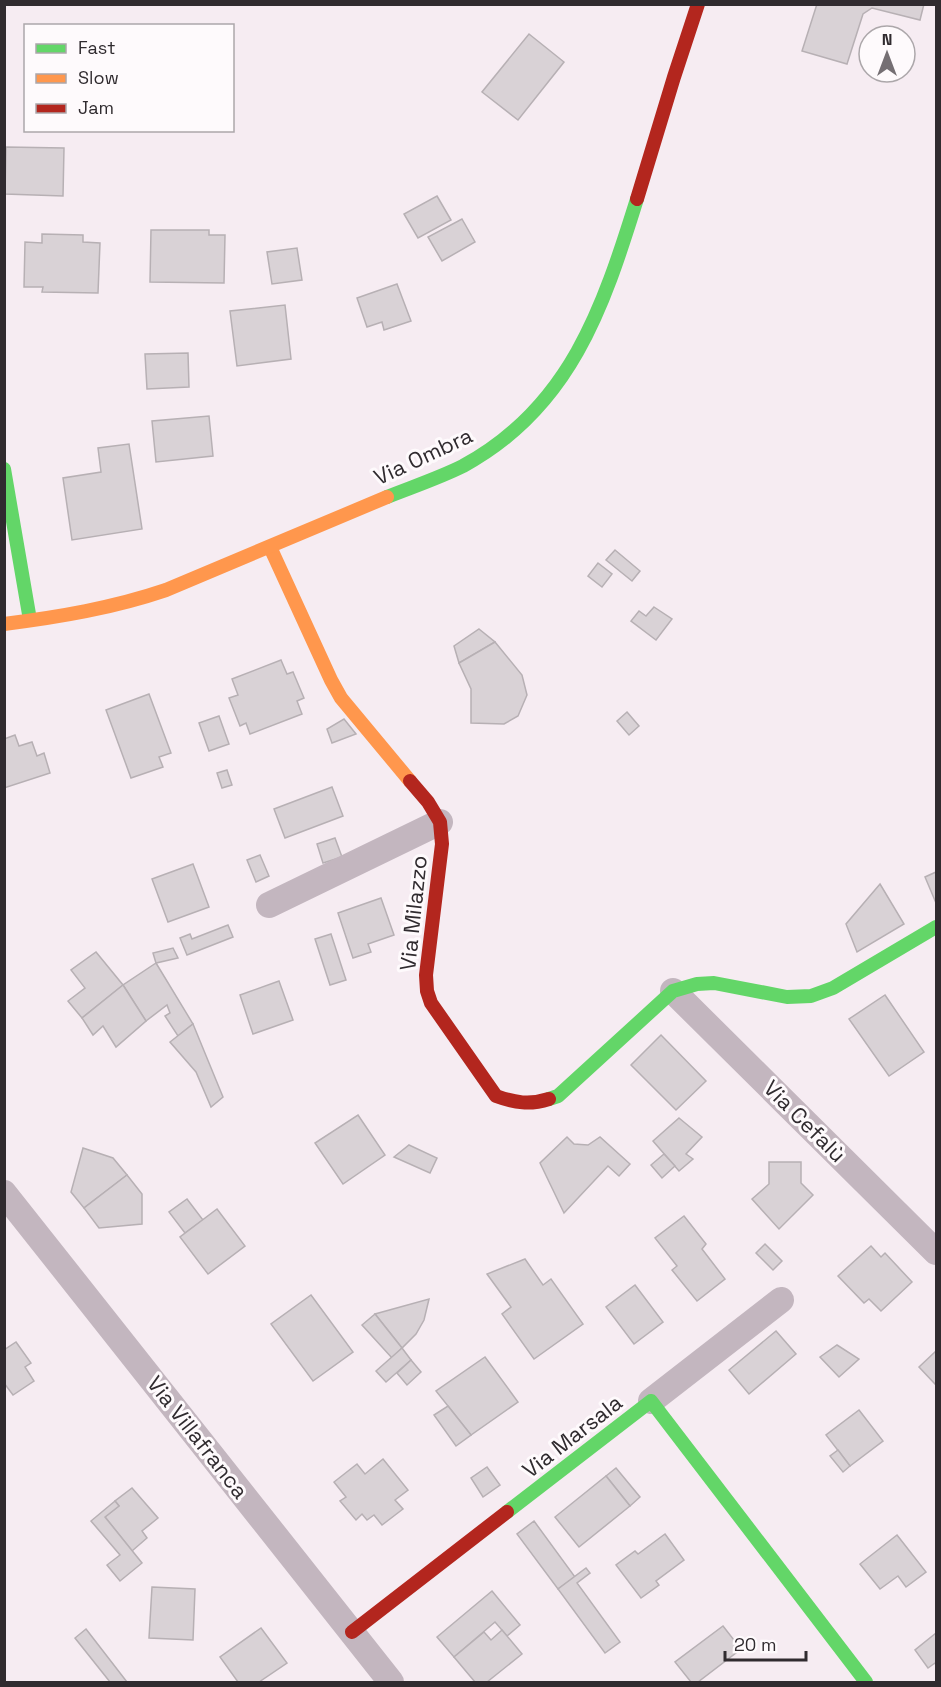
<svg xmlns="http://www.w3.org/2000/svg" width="941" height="1687" font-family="'Space Grotesk',sans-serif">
<rect width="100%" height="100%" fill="#f6ecf2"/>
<g fill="#d9d2d6" stroke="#b7b0b4" stroke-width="1.5">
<polygon points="817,4 924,4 920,20 872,8 863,14 847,64 802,51"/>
<polygon points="529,34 564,62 518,120 482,92"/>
<polygon points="6,147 64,148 63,196 5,194"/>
<polygon points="437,196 451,220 418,238 404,214"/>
<polygon points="462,219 475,242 442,261 428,237"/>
<polygon points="151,230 209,230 209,235 225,235 224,283 150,282"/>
<polygon points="42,234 83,235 83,242 100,243 98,293 42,292 43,287 24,287 25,242 42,243"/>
<polygon points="297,248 302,280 272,284 267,252"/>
<polygon points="397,284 411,321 384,330 382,322 367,327 357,298"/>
<polygon points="285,305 291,359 237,366 230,311"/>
<polygon points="188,353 189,387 147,389 145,354"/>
<polygon points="209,416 213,456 156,462 152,421"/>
<polygon points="129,444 142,529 72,540 63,478 101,472 98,448"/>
<polygon points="615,550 640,571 632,581 606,560"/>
<polygon points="598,563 612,574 602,587 588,576"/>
<polygon points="654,607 672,619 656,640 631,621 639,611 646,616"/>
<polygon points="479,629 495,642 459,663 454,646"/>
<polygon points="495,642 522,675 527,695 518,716 504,724 471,723 471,689 459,663"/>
<polygon points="281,660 287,674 293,672 304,698 297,701 302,714 250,734 246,723 240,726 229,698 238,695 232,679"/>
<polygon points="149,694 171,753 159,757 163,767 131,778 106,710"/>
<polygon points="627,712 639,726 629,735 617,721"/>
<polygon points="219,716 229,744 209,751 199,723"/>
<polygon points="344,719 356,734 332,743 327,729"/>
<polygon points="15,735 19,746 32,742 37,756 44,753 50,773 4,788 4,739"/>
<polygon points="227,770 232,785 222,788 217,773"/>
<polygon points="332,787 343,816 285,838 274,809"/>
<polygon points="335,838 342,857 323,863 317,844"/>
<polygon points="260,855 269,876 256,882 247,860"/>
<polygon points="193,864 209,907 168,922 152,879"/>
<polygon points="936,872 936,903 925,877"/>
<polygon points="880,884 904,924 857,952 846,924"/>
<polygon points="381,898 394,935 368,944 371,952 353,958 338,913"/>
<polygon points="228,925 233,937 187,955 180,938 190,934 192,939"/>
<polygon points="331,934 346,980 330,985 315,939"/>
<polygon points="173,948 178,958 156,963 153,953"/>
<polygon points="96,952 123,985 82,1018 68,1001 85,988 71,970"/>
<polygon points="156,963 193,1024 178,1036 165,1016 170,1013 167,1005 146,1021 123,985"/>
<polygon points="279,981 293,1020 253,1034 240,995"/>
<polygon points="123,985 146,1021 116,1047 103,1026 93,1035 82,1018"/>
<polygon points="885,995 924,1052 889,1076 849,1019"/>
<polygon points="193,1024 223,1097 211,1107 196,1072 170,1042"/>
<polygon points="661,1035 706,1081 676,1110 631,1065"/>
<polygon points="358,1115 385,1155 343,1184 315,1143"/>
<polygon points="679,1118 702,1137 686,1154 693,1159 679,1171 653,1141"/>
<polygon points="567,1137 574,1144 588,1145 600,1137 630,1164 619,1176 608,1166 564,1213 540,1163"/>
<polygon points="409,1145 437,1158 430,1173 394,1157"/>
<polygon points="83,1148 113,1158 127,1175 84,1208 71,1192"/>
<polygon points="664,1154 675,1166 662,1178 651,1165"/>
<polygon points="769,1162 801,1162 801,1183 813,1195 779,1229 752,1199 769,1184"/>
<polygon points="127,1175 142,1194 142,1224 99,1228 84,1208"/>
<polygon points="187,1199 203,1220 185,1233 169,1212"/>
<polygon points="217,1209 245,1246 208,1274 180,1237"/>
<polygon points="684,1216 706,1244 702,1249 725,1279 697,1301 672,1270 677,1266 655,1238"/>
<polygon points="765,1244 782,1261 773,1270 756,1253"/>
<polygon points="871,1246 881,1257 885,1253 912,1282 881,1311 869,1299 864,1303 838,1276"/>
<polygon points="525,1259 543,1285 551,1279 583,1324 534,1359 502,1314 511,1307 487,1274"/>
<polygon points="635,1285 663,1322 634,1344 606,1307"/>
<polygon points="311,1295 353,1352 313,1381 271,1324"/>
<polygon points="429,1299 424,1320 416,1334 402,1348 375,1314"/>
<polygon points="375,1314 402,1348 392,1358 362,1325"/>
<polygon points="776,1331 796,1354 749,1394 729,1370"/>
<polygon points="16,1342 31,1363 25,1367 34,1381 13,1395 4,1383 4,1350"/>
<polygon points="837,1345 859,1359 839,1377 820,1357"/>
<polygon points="402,1348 411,1360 386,1382 376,1371"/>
<polygon points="936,1351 936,1385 919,1367"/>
<polygon points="485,1357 518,1402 471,1435 436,1391"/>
<polygon points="411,1360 421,1372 407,1385 397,1373"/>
<polygon points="448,1406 471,1435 456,1446 434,1415"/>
<polygon points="859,1410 883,1441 850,1466 826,1435"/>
<polygon points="838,1450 850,1466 843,1472 830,1456"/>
<polygon points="383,1459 408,1490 395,1500 403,1509 382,1525 374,1515 367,1520 362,1514 356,1520 340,1501 346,1497 334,1482 357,1464 365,1474"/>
<polygon points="487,1467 500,1485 483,1497 471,1478"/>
<polygon points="616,1468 640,1497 630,1506 606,1476"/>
<polygon points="606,1476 630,1506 579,1547 555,1517"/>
<polygon points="132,1488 158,1518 142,1531 147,1538 132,1551 105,1517 119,1506 115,1501"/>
<polygon points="115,1501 119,1506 105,1517 142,1563 120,1581 107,1565 120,1555 91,1521"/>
<polygon points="534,1521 575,1577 558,1589 517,1534"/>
<polygon points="665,1534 684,1560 656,1581 659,1585 641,1598 616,1565 635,1551 638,1554"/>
<polygon points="897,1535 926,1572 906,1587 898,1576 880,1589 860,1564"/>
<polygon points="586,1568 590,1573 577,1583 620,1642 605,1653 558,1589"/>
<polygon points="152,1587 195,1589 193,1640 149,1638"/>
<polygon points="492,1591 520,1625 507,1636 495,1622 454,1657 437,1637"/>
<polygon points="723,1626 741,1649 698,1682 691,1682 675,1662"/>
<polygon points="261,1628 287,1663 259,1682 238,1682 220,1657"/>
<polygon points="86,1629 127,1682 110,1682 75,1638"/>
<polygon points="502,1630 522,1654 487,1682 475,1682 454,1657 484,1632 491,1640"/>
<polygon points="936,1633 936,1665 935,1663 928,1668 915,1650"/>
</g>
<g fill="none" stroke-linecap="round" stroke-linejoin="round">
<g stroke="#c3b6bf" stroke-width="26">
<polyline points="269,905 440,822"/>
<polyline points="673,991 936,1252"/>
<polyline points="4,1193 391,1682"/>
<polyline points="651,1401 781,1300"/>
</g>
<g stroke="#63d668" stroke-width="14">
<polyline points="4,469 30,620"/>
<path d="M387,497C412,487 439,478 463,466C570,408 603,308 637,199"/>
<polyline points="549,1099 558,1096 673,991 697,984 714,983 787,997 811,996 833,988 936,927"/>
<polyline points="507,1512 651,1401 866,1682"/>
</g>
<g stroke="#ff974d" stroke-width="14">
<polyline points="270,547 331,680 341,698 410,781"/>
<path d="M4,624C59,617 113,608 166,590L387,497"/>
</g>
<g stroke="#b3261e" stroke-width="14">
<polyline points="637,199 674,77 698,4"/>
<path d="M410,781L428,802L440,822L442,844L426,975L427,991L431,1003L496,1096C515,1103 530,1105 549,1099"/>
<polyline points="352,1632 507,1512"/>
</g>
</g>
<g text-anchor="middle" stroke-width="6" stroke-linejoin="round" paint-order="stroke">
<g font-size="22" fill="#302b2f" stroke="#fefafc">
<text transform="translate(423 456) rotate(-25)" y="8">Via Ombra</text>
<text transform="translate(413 913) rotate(-84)" y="8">Via Milazzo</text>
<text transform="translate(805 1121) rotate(45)" y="8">Via Cefalù</text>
<text transform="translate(572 1436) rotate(-38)" y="8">Via Marsala</text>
<text transform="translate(198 1437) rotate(52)" y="8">Via Villafranca</text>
</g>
</g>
<rect width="941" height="1687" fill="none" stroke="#302b2f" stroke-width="12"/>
<rect x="24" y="24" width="210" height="108" fill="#fefafc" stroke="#aca7aa" stroke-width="1.5"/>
<rect x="36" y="44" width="30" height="9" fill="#63d668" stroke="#aca7aa" stroke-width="1.5"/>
<text x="78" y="54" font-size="18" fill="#302b2f">Fast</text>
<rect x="36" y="74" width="30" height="9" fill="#ff974d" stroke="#aca7aa" stroke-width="1.5"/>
<text x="78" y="84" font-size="18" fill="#302b2f">Slow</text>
<rect x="36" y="104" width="30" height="9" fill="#b3261e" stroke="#aca7aa" stroke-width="1.5"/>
<text x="78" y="114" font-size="18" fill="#302b2f">Jam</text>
<g transform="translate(887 54)"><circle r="28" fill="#fefafc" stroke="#aca7aa" stroke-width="1.5"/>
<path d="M0-4.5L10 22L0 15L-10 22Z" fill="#756f73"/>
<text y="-9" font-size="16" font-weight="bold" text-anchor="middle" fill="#302b2f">N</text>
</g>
<path d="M725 1651v9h81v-9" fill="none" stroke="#302b2f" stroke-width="3"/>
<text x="734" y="1651" font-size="18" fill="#302b2f" stroke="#fefafc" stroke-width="4.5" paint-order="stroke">20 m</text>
</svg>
